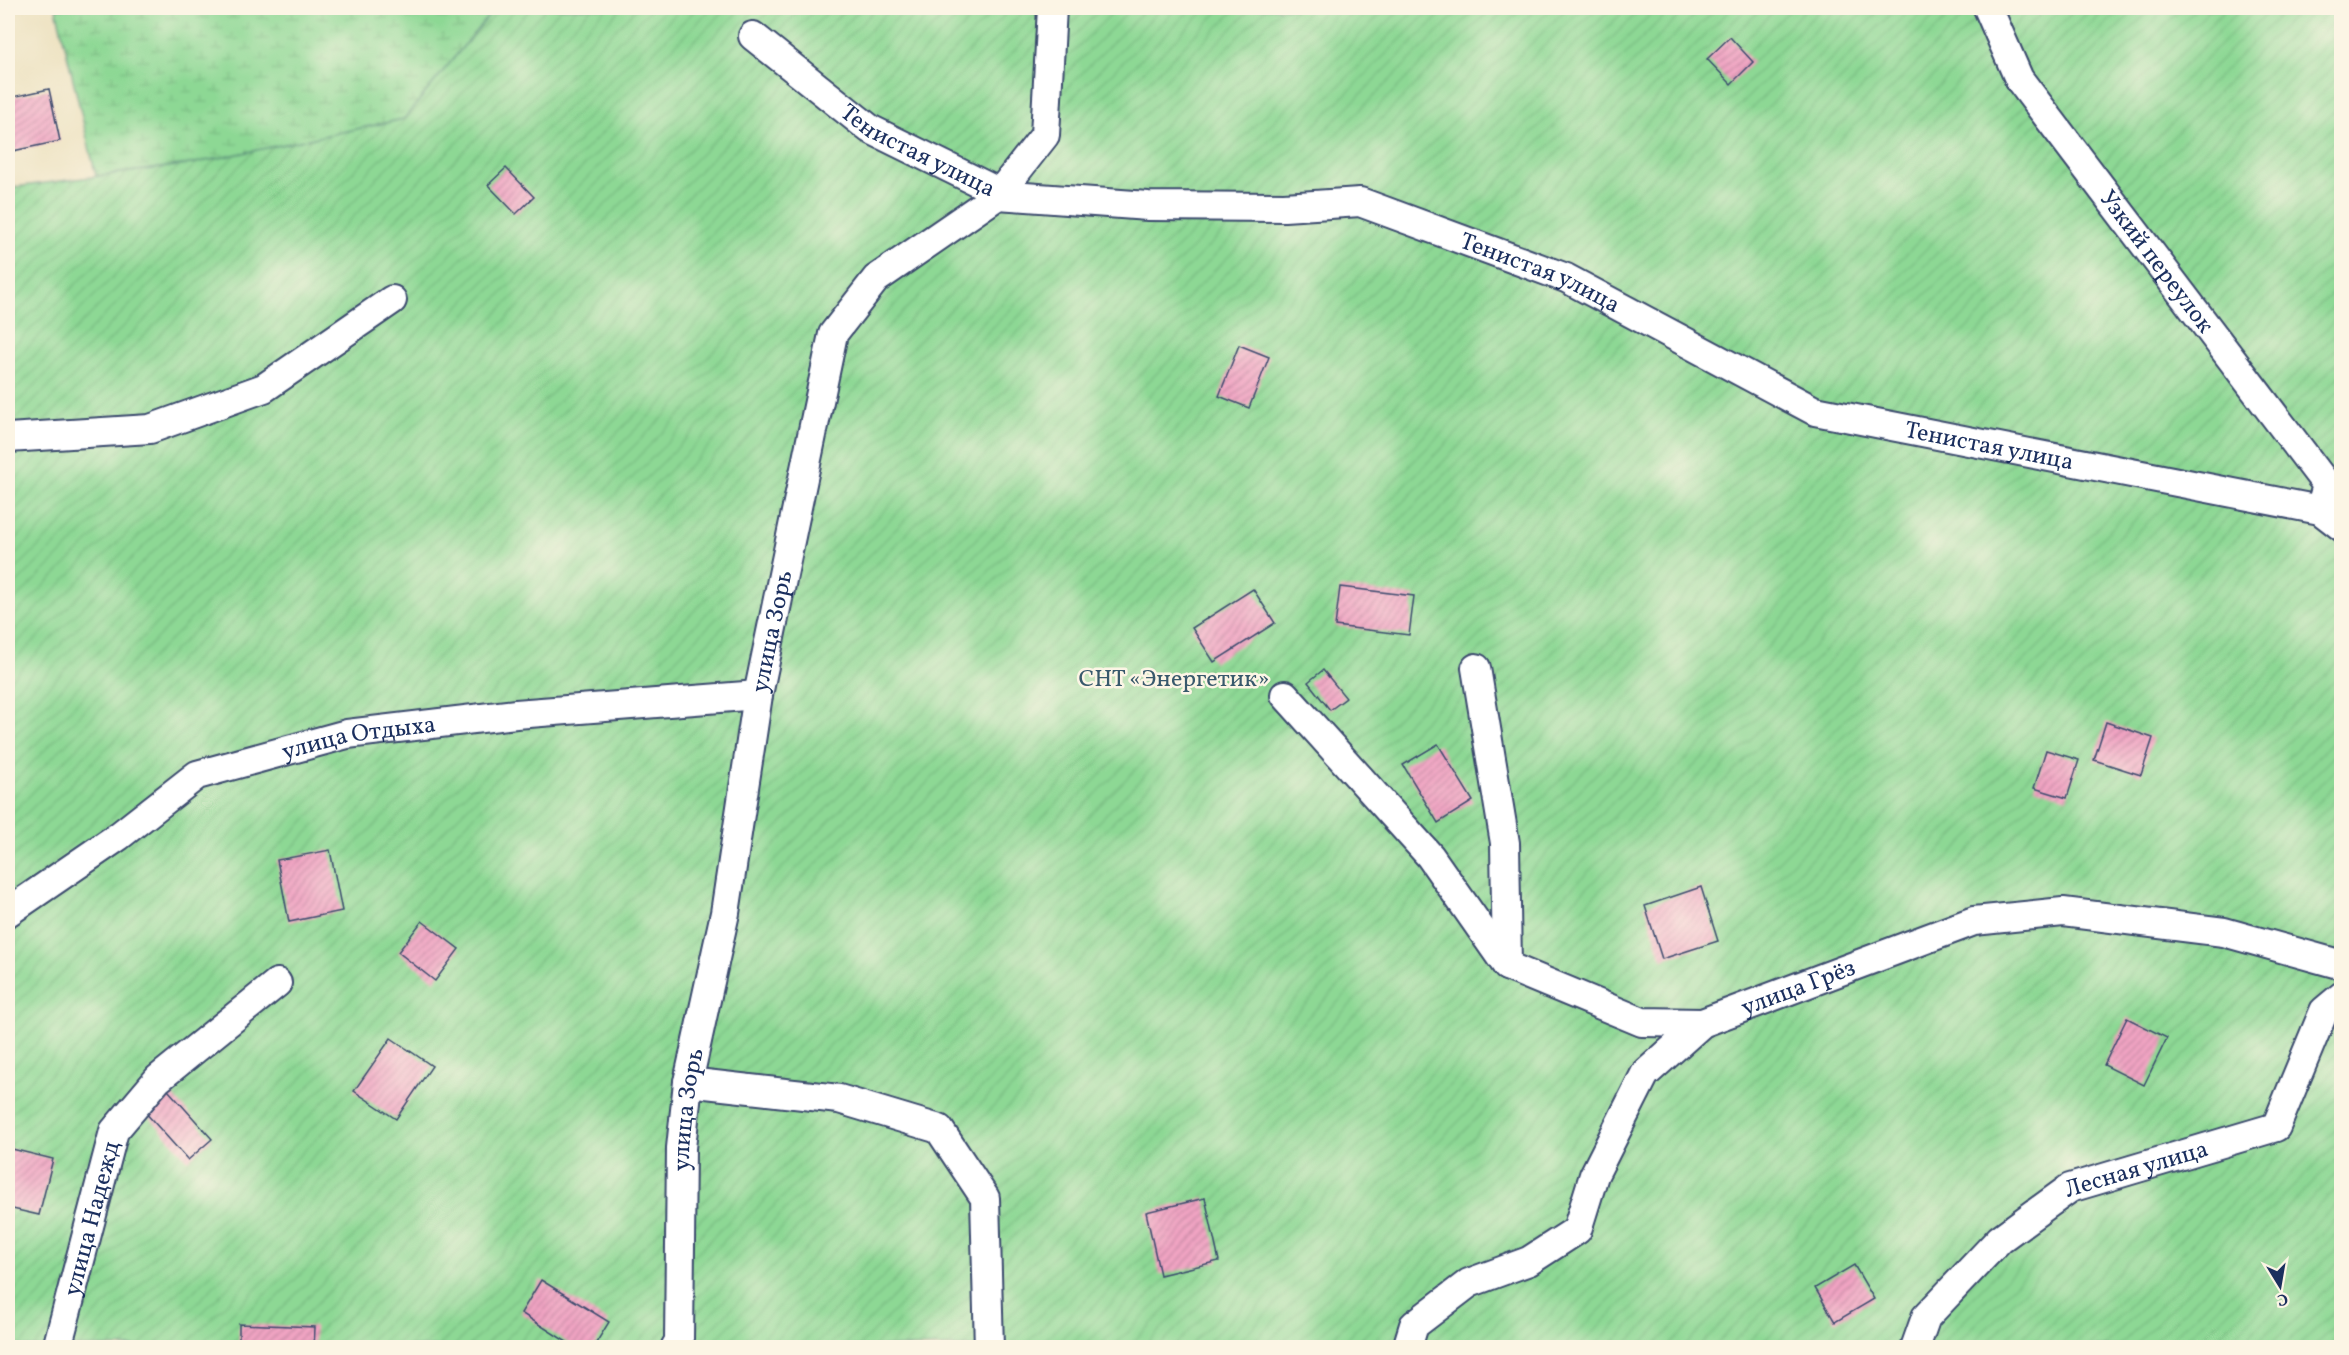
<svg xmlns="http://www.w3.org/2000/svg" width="2349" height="1355" font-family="Vollkorn,serif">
<defs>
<pattern id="wetland-marsh" width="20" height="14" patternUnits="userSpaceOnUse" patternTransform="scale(1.5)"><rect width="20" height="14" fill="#8dd894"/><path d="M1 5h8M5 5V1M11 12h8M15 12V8" fill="none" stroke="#79ba82"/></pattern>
<pattern id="garden-furrows" width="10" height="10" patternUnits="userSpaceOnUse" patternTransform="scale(1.5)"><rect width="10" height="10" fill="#8dd894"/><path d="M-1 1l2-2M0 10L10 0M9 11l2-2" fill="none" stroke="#79ba82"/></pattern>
<pattern id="building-hatch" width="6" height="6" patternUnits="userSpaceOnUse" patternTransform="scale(1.5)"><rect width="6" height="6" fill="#f1a4c3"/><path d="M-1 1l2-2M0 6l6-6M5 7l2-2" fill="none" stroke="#c286a2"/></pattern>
</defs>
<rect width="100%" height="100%" fill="#fcf5e5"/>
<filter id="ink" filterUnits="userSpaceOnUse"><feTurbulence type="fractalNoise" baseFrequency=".0167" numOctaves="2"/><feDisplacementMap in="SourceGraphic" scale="12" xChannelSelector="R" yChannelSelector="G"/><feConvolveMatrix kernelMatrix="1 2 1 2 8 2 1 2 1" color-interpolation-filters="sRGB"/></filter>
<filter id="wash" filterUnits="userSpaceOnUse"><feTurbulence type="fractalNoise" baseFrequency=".008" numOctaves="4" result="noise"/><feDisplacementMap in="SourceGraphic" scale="24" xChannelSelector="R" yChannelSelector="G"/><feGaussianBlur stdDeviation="1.35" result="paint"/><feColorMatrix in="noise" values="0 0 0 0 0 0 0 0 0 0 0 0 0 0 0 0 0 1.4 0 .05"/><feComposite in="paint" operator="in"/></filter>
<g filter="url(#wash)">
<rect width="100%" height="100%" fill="#ede2c1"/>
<polygon fill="url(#wetland-marsh)" stroke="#548479" stroke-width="1.5" points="56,8 495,8 404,119 191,164 96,176"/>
<polygon fill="url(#garden-furrows)" stroke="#548479" stroke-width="1.5" points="495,8 2341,8 2341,1347 8,1347 8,188 191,164 404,119"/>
<g id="blocks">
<g fill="url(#building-hatch)">
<polygon points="1730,37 1753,62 1731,84 1707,59"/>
<polygon points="49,89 60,141 8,152 8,98"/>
<polygon points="506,168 534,197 516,214 488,185"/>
<polygon points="1239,345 1269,357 1249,408 1219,396"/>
<polygon points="1340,587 1414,596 1409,635 1335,626"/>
<polygon points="1253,589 1275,623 1214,662 1192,628"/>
<polygon points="1323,670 1346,698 1330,710 1308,682"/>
<polygon points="2106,722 2153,738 2141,775 2094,760"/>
<polygon points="1438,744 1473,801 1438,823 1403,765"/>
<polygon points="2046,750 2079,760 2067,798 2034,788"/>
<polygon points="330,850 342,911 289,922 277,860"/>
<polygon points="1701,887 1718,941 1662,959 1645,906"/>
<polygon points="422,921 459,949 435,981 398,952"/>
<polygon points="2127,1018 2167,1038 2144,1085 2104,1065"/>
<polygon points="391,1038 432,1066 396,1119 354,1091"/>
<polygon points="168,1090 212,1139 188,1160 144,1111"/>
<polygon points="8,1148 53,1159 39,1215 8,1208"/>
<polygon points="1205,1198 1219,1261 1160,1275 1146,1212"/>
<polygon points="1854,1265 1874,1299 1835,1322 1815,1288"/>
<polygon points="541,1280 609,1322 593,1348 576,1348 521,1313"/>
<polygon points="239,1324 315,1327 314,1348 239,1348"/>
</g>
</g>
</g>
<g filter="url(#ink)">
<use href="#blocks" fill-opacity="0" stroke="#3a4a6d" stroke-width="1.5"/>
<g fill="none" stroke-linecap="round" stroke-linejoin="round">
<defs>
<g id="street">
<path id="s1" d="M1988,8L2019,79L2327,485L2320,510"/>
<path id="s2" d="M753,36L870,129L990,188L998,195L1148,206L1284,207L1360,202L1566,278L1815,411L2320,510L2342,527"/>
<polyline points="8,438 150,429 264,388 392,300"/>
<polyline points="1476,668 1505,843 1507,966 1642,1022 1702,1023"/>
<polyline points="1285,695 1430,856 1507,966"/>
<path id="s3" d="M8,912L119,836L197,775L347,734L516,714L758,695"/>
<polyline points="688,1082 839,1099 939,1129 985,1198 989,1348"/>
<path id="s4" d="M57,1348L114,1131L158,1079L277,983"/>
<path id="s5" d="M675,1348L679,1341L681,1148L688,1082L725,913L758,695L833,334L876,279L998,195L1045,135L1052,8"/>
<path id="s6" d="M1407,1348L1414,1325L1469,1283L1529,1261L1577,1230L1594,1175L1645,1074L1702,1023L1974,921L2063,912L2224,932L2342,965"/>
<path id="s7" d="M1915,1348L1926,1317L2000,1239L2070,1188L2276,1127L2324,1011L2342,996"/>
</g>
</defs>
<use href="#street" stroke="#3a4a6d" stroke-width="32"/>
<use href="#street" stroke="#fff" stroke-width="28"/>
</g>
</g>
<g text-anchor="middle" stroke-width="5" stroke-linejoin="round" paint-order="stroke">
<g font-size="24" fill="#1b2f5e" stroke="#fcf5e5">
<text dy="8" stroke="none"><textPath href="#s2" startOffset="202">Тенистая улица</textPath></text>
<text dy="8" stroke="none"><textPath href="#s1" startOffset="306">Узкий переулок</textPath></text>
<text dy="8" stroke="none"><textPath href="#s2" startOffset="850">Тенистая улица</textPath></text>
<text dy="8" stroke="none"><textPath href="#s2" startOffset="1336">Тенистая улица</textPath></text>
<text dy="8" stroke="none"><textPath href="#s5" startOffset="726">улица Зорь</textPath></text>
<text dy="8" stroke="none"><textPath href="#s3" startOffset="400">улица Отдыха</textPath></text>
<text dy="8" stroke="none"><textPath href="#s6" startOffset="564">улица Грёз</textPath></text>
<text dy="8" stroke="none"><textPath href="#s5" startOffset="240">улица Зорь</textPath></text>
<text dy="8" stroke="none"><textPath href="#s7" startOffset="296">Лесная улица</textPath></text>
<text dy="8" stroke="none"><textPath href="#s4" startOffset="134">улица Надежд</textPath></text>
</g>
<g font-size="24" fill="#38596c" stroke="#fcf5e5">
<text x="1174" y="686">СНТ «Энергетик»</text>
</g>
</g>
<rect width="2349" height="1355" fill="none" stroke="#fcf5e5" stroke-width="30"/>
<g transform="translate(2280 1286) rotate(169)" stroke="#fcf5e5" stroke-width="4.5" paint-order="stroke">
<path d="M0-4.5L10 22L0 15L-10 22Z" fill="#1b2f5e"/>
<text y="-9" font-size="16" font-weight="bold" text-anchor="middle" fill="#1b2f5e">С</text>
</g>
</svg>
